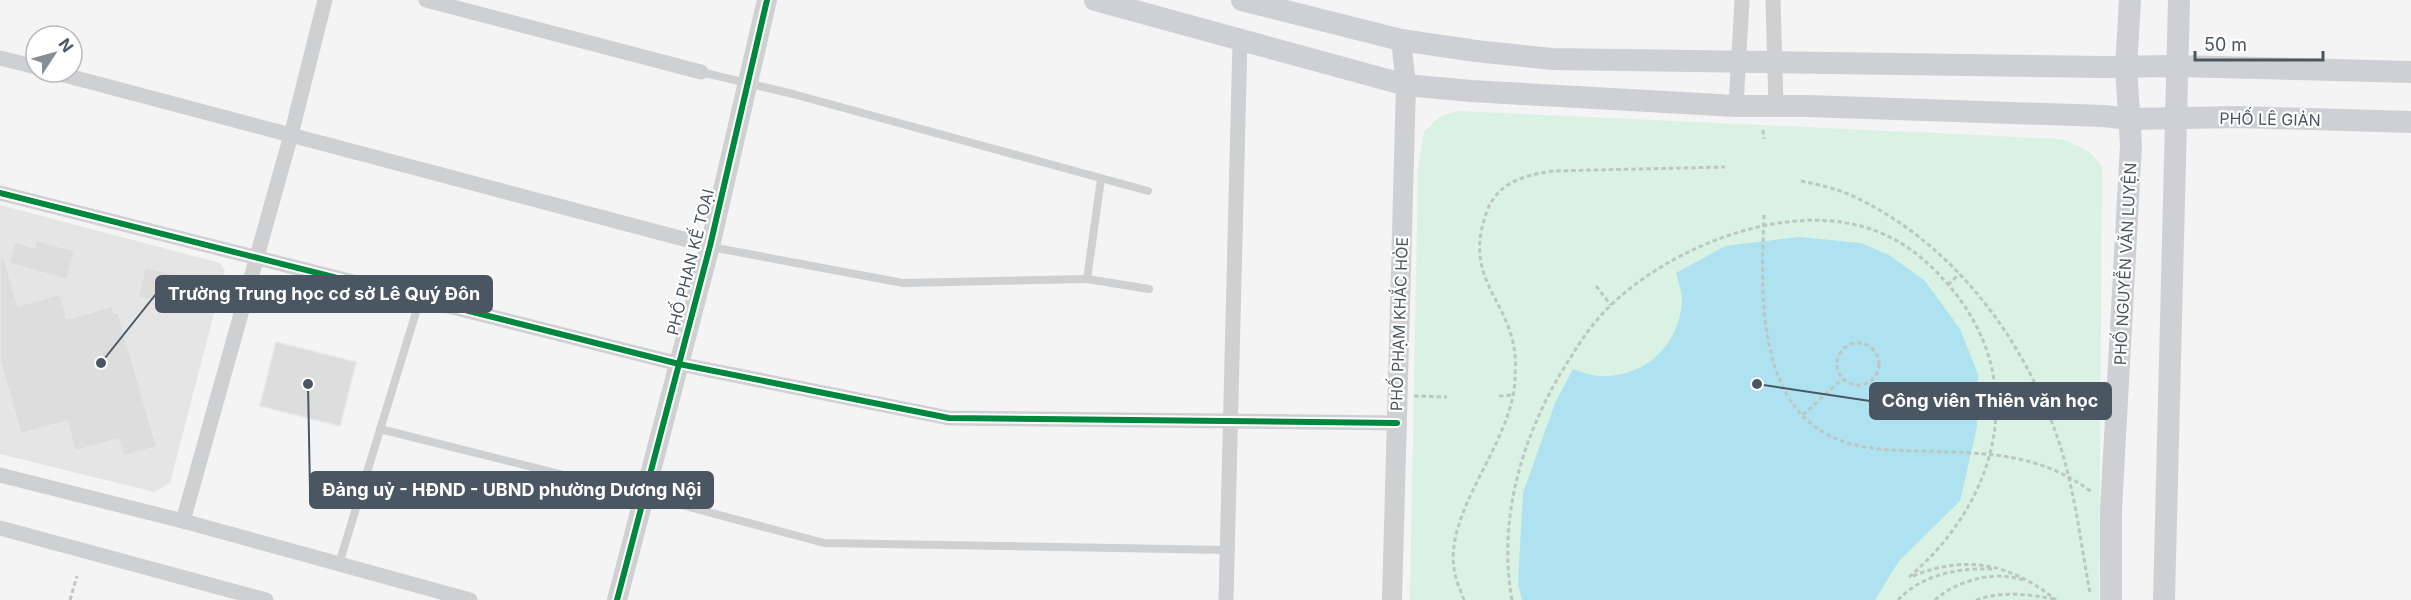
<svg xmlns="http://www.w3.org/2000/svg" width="2411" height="600" font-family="Inter,sans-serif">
<rect width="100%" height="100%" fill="#f4f4f4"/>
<polygon fill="#e6e5e6" points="0,205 220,263 225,271 170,483 154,492 0,454"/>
<path fill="#d9f2e3" d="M1459,111L2061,139C2079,146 2092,150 2102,168L2099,600H1410L1418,169L1424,132L1440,116Z"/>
<path fill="#aee2f0" d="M1799,237L1861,243L1889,255L1925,281L1960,329L1978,374L1977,427L1960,501L1899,561L1875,600H1522L1518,584L1523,493L1555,403L1573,369C1582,372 1591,376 1600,376C1645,378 1680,345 1682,300C1682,291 1678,281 1676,273L1725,246Z"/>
<g fill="#ddddde" stroke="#e5e6e7" stroke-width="1.5">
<polygon points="36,240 75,251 67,280 9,263 15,242 34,248"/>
<polygon points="0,258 4,258 18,306 60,294 67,319 112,306 114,313 118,312 157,447 123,456 118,439 75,451 67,421 21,434 0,360"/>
<polygon points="145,267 201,281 194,310 138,297"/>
<polygon points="276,342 356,362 340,426 260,406"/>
</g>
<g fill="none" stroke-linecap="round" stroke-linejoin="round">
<g stroke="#bcc7c4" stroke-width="3" stroke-dasharray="4.5 3" stroke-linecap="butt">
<polyline points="1763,130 1764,139"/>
<path d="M1801,181C1820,185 1839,189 1857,198C1956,246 2027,343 2060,445C2075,493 2081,544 2090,593"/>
<path d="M1764,215C1761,289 1754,410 1842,441C1875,453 1916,450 1951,452C2005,454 2048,459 2093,493"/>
<polyline points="1948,285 1959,274"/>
<polyline points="1596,286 1611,305"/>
<circle cx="1858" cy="364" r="21"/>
<polyline points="1414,396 1447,397"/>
<polyline points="1499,396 1512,395"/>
<polyline points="1803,415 1842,379"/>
<path d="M1913,576C1967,554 2011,564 2056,600"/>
<polyline points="70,600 77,576"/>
<path d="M1464,600C1461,592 1457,583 1455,574C1441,514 1511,446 1515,381C1515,373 1516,362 1515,354C1508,297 1462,278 1487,211C1498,182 1525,175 1553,171L1725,167"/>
<path d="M1512,600C1498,522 1520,444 1559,376C1574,352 1587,329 1607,309C1670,245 1797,195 1883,234C1912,246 1936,269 1955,293C2030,388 1995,504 1909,577"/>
<path d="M1898,600C1923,574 1958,568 1992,569"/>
<path d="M1935,600C1951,585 1978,576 2000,576C2008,576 2016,578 2024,580"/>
<path d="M1976,600C2003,591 2026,594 2054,599"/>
</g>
<g stroke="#ced0d2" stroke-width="8">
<polyline points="701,72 793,94 1148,191"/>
<polyline points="1101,179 1087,279 1149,289"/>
<polyline points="711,247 903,283 1087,279"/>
<polyline points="380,429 644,495 824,543 1227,550"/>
<polyline points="339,564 420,299"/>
</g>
<g stroke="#ced0d2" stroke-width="15">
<polyline points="426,0 701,72"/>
<polyline points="1773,0 1776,106"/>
<polyline points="0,58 36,67"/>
<polyline points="53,72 710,246"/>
<polyline points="1736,106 1742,0"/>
<polyline points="0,193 679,364 949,418 1397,423"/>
<polyline points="0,475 183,521 470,600"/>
<polyline points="183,521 291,135 325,0"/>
<polyline points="0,528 266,600"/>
<polyline points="1226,600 1240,40"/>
</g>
<g stroke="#ced0d2" stroke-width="20">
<polyline points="617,600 710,246 767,0"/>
<polyline points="1392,600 1406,85 1401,40"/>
</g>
<g stroke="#ced0d4" stroke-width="22">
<polyline points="1095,0 1406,85 1471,91 1736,106 1808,106 2104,116 2129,119 2239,117 2411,122"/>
<polyline points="1242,0 1401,40 1476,51 1552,59 2105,67 2177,66 2411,72"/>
<polyline points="2111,600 2111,510 2131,145 2126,67 2130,0"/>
<polyline points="2164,600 2179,0"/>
</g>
<defs>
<g id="cycleway">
<polyline points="0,193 679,364 949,418 1397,423"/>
<polyline points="617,600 710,246 767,0"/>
</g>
</defs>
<use href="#cycleway" stroke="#fff" stroke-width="10"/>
<use href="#cycleway" stroke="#00873e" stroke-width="6"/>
</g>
<g text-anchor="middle" stroke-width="4.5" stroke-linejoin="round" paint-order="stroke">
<g font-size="16" fill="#4a5661" stroke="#fff">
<text transform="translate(2270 119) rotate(1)" y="6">PHỐ LÊ GIẢN</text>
<text transform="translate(690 262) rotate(-76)" y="6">PHỐ PHAN KẾ TOẠI</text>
<text transform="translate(2125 264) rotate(-87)" y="6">PHỐ NGUYỄN VĂN LUYỆN</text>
<text transform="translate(1399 324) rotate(-88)" y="6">PHỐ PHẠM KHẮC HÒE</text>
</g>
</g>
<path fill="none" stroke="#4a5661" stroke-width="2" d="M101 363L156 294M1757 384L1870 401M308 384L310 490"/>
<g fill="#4a5661" stroke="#fff" stroke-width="2">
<circle cx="101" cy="363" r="6"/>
<circle cx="1757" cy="384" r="6"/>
<circle cx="308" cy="384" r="6"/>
</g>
<g fill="#4a5661" stroke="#4a5661" stroke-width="2">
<rect x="156" y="276" width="336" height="36" rx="6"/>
<rect x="1870" y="383" width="241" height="36" rx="6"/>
<rect x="310" y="472" width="403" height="36" rx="6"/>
</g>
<g font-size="18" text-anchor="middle" font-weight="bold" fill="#fff">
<text x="324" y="300">Trường Trung học cơ sở Lê Quý Đôn</text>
<text x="1990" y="407">Công viên Thiên văn học</text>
<text x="512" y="496">Đảng uỷ - HĐND - UBND phường Dương Nội</text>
</g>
<g transform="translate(54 54) rotate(54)"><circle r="28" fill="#ffffff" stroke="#b7bbc0" stroke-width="1.5"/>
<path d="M0-4.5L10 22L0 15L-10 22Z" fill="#868d94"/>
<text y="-9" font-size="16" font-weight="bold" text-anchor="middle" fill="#4a5661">N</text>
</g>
<path d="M2195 51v9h128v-9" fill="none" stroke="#4a5661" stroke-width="3"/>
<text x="2204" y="51" font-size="18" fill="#4a5661" stroke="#ffffff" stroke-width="4.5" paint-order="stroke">50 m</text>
</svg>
